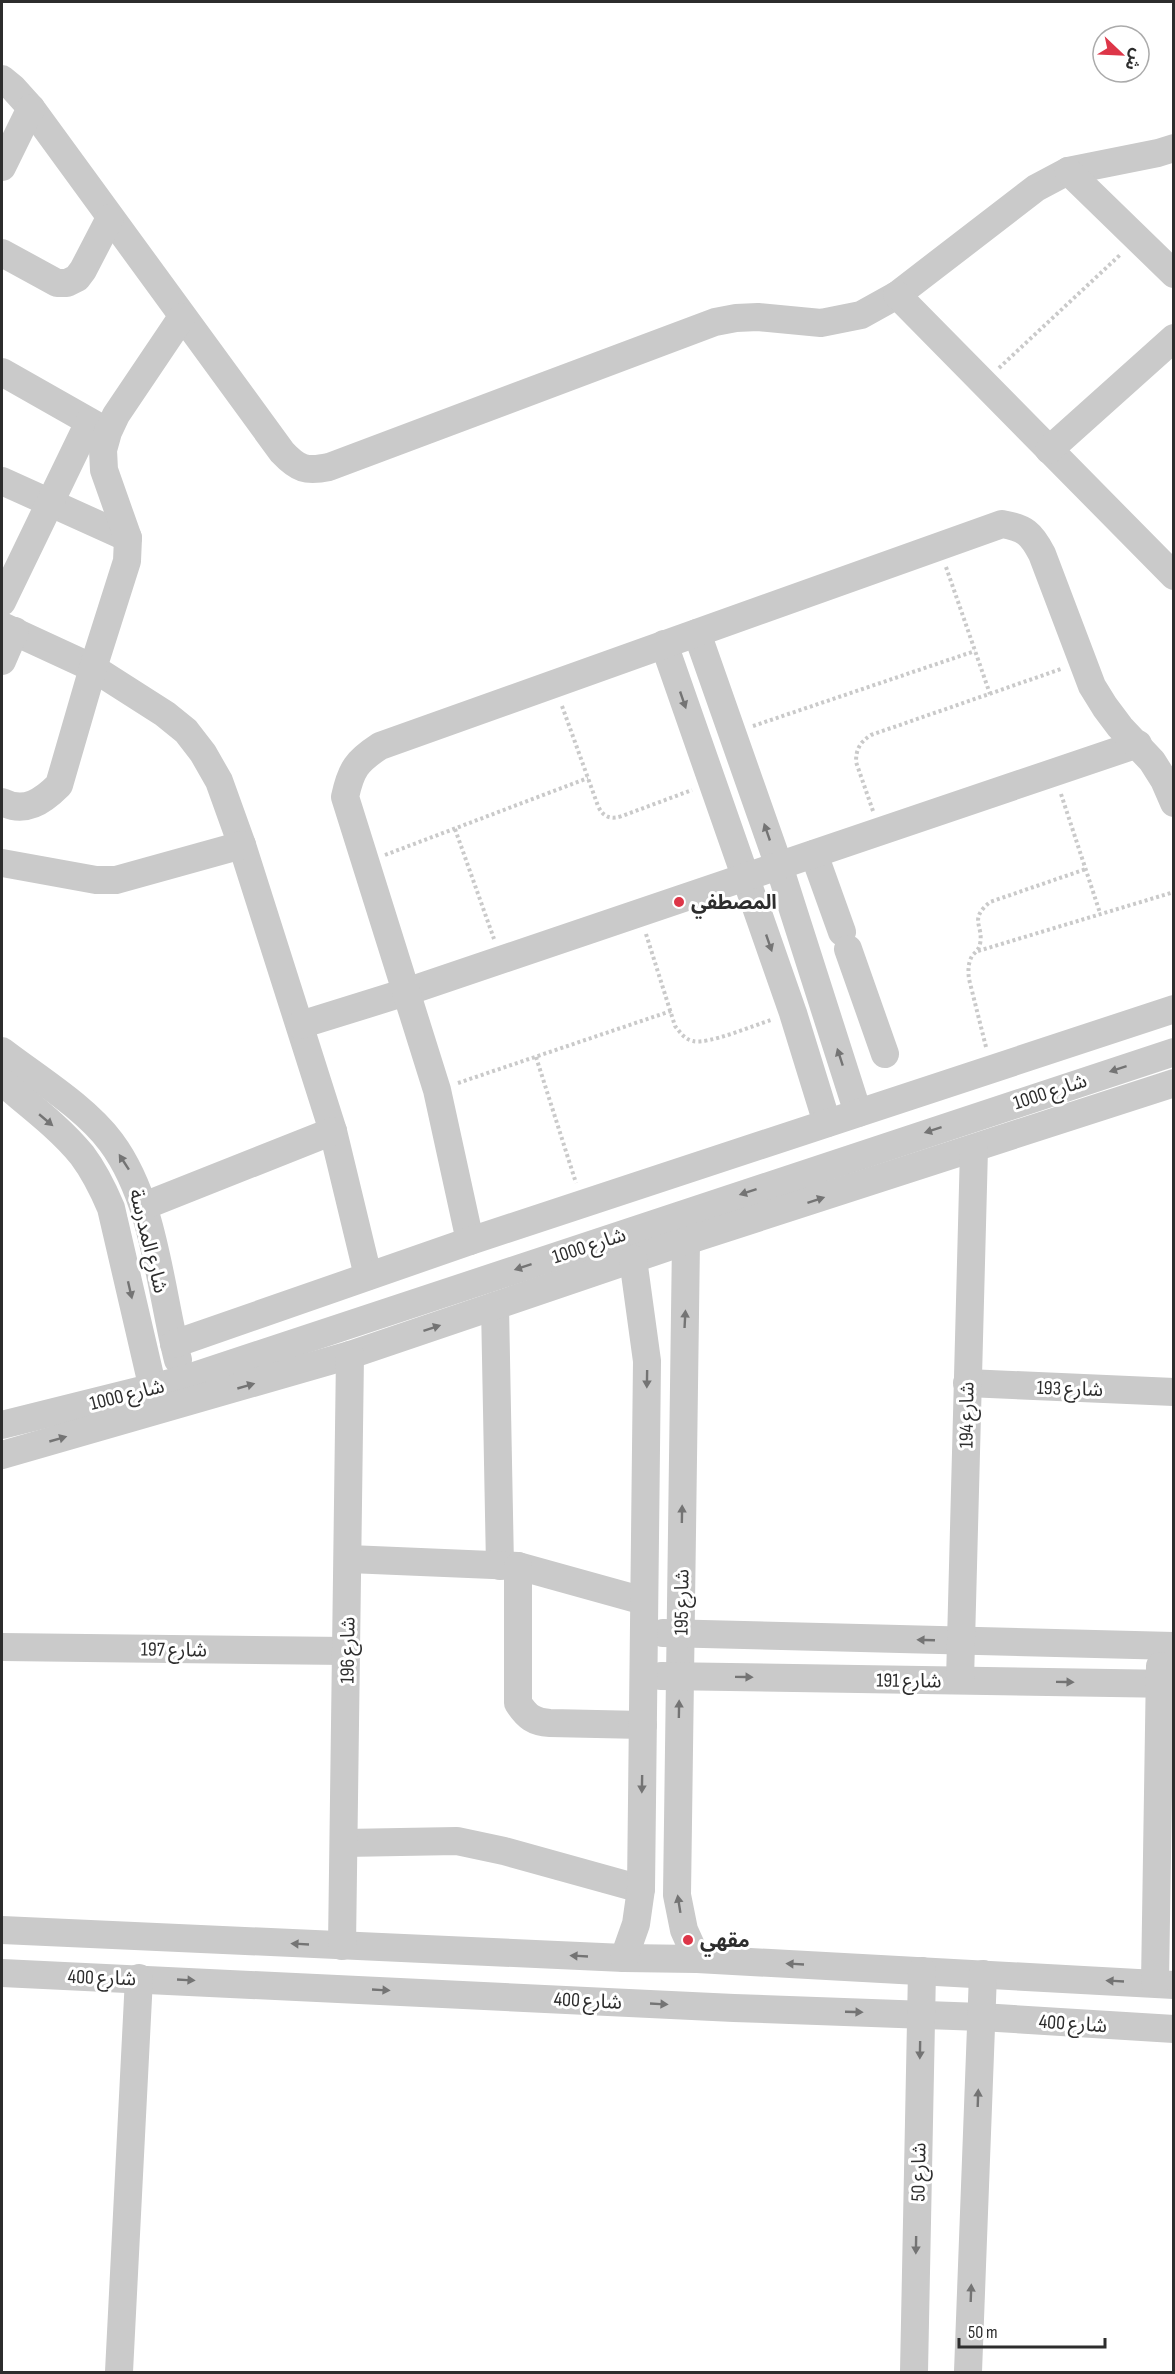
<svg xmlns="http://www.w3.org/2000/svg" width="1175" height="2374" font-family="'Sofia Sans Condensed','Noto Sans Arabic',sans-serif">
<rect width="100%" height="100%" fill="#fff"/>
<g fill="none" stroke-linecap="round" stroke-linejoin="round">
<g stroke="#cacaca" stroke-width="4" stroke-dasharray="3 3" stroke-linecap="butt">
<polyline points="999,368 1121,254"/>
<polyline points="946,567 990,694"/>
<path d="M562,706L598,806C603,817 611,820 622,816L692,790"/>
<polyline points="753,726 975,651"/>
<polyline points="1061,794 1100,913"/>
<path d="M873,811L856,762C856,749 860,742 871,735L1061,669"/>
<polyline points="455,829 494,939"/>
<polyline points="385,855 588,778"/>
<path d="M646,934L675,1026C680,1032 684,1039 693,1041C707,1045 755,1025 771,1020"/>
<polyline points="978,951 1174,892"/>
<path d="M986,1047L969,979C968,971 968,963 972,956C975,952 979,950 980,944C984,925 968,920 990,902L1086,869"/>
<polyline points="536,1057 576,1183"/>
<polyline points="458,1083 671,1011"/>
</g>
<g stroke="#cacaca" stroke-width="28">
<path d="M2,79L13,88L31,108L282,452C298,469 306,472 329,467L715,322L736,318L758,317L821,323L861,315L897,295L1036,188L1068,171L1158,153L1174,148"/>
<polyline points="2,167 31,108"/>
<polyline points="1068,171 1174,274"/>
<polyline points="2,253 57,283 67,283 77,278 83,270 110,218"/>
<polyline points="897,295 1174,576"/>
<polyline points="2,372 106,431"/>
<polyline points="1049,450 1174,338"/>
<polyline points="2,481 128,538"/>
<polyline points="2,602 89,422"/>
<polyline points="2,626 93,668 165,714 186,731 203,753 219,781 242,845 333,1131 368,1276"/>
<polyline points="697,633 779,866 858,1113"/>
<polyline points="664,644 793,1013 827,1123"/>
<polyline points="2,661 15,631"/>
<path d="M2,802C25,814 43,801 59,785L93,668L127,561L128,538L104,470L103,450L108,432L116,415L182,317"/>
<polyline points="814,854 842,932"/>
<polyline points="2,863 96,880 116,880 242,845"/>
<polyline points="848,949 885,1054"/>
<polyline points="300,1025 406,992 1138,744"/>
<path d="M2,1051C37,1078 85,1107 111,1142C155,1201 160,1290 178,1360"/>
<path d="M2,1082C29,1105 59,1127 82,1155C94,1171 103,1189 111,1208L153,1389"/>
<polyline points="144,1206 333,1131"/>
<path d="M470,1241L437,1090L345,797C351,769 357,761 380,746L1002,524C1025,528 1031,533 1042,554L1092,686L1105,707L1120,727L1152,761L1164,780L1174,803"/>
<polyline points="686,1241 677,1895 684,1930 697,1959"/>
<polyline points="495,1306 500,1566"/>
<polyline points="174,1344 470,1241 1174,1009"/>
<polyline points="967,1383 1174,1392"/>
<polyline points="2,1425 182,1380 1174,1052"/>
<polyline points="2,1455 350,1355 686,1241 1174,1083"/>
<polyline points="349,1559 518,1566 644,1601"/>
<path d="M518,1566V1703C527,1717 534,1722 550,1723L643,1725"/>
<polyline points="663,1633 1174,1646"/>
<polyline points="2,1647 347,1651"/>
<polyline points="661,1676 1174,1684"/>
<polyline points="960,1680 974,1149"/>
<polyline points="344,1843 457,1841 504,1851 641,1889"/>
<polyline points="2,1930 624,1958 697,1959 1174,1985"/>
<polyline points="342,1946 350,1355"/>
<polyline points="624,1958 636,1924 641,1889 647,1361 633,1259"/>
<polyline points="2,1973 734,2008 981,2017 1174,2029"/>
<polyline points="1155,1983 1160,1666"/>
<polyline points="119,2372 139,1978"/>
<polyline points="914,2372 922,1971"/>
<polyline points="968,2372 983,1974"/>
</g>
</g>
<defs><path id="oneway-solid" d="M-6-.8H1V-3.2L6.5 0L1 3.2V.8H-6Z" transform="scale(1.5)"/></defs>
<g fill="#747474">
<use href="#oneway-solid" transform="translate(683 700) rotate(71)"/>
<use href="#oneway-solid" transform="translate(767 832) rotate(-109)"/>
<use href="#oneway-solid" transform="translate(769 943) rotate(71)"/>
<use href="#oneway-solid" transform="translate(840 1057) rotate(-108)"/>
<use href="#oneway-solid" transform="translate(1118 1069) rotate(162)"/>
<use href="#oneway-solid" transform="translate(46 1120) rotate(40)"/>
<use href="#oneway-solid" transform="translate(933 1130) rotate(162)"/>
<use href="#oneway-solid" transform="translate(124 1162) rotate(-123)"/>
<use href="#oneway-solid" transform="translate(748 1192) rotate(162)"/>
<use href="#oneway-solid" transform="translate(816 1200) rotate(-18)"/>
<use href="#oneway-solid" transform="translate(523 1267) rotate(162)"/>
<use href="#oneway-solid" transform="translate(130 1290) rotate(77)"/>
<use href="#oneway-solid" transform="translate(685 1319) rotate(-87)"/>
<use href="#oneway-solid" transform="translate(432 1328) rotate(-18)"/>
<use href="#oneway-solid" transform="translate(647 1379) rotate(91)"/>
<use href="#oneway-solid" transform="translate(246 1386) rotate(-16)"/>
<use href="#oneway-solid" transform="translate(58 1439) rotate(-16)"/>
<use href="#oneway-solid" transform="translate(682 1514) rotate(-89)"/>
<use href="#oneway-solid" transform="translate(926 1640) rotate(-178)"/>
<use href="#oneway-solid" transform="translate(744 1677) rotate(1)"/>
<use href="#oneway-solid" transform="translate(1065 1682) rotate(1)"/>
<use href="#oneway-solid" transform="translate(679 1709) rotate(-89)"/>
<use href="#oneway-solid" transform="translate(642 1784) rotate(91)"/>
<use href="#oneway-solid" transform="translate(679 1904) rotate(-99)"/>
<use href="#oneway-solid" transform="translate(300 1944) rotate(-177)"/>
<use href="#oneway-solid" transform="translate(579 1956) rotate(-177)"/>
<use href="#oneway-solid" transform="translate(795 1964) rotate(-177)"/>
<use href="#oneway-solid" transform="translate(186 1980) rotate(3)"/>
<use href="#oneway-solid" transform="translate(1115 1981) rotate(-177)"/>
<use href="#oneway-solid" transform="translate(381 1990) rotate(3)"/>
<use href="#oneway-solid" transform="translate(659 2004) rotate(3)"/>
<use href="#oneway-solid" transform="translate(854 2012) rotate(2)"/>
<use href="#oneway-solid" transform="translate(920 2050) rotate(91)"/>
<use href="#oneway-solid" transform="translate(978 2098) rotate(-88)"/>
<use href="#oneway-solid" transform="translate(916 2245) rotate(91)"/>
<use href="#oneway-solid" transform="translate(971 2293) rotate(-88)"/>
</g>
<g fill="#dd3648" stroke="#fff" stroke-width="2">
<circle cx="679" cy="902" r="6"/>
<circle cx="688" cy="1940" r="6"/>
</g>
<g text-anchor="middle" stroke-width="6" stroke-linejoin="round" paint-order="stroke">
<g font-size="20" font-weight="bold" fill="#2d2d2d" stroke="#fff" text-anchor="start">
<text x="691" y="909">المصطفي</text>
<text x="700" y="1947">مقهي</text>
</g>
<g font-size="20" fill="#2d2d2d" stroke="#fff">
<text transform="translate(1050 1091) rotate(-18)" y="7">شارع 1000</text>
<text transform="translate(149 1241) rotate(76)" y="7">شارع المدرسة</text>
<text transform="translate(589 1245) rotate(-18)" y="7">شارع 1000</text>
<text transform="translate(1070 1388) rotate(2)" y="7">شارع 193</text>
<text transform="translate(127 1394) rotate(-14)" y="7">شارع 1000</text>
<text transform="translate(966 1415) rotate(-89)" y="7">شارع 194</text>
<text transform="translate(681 1602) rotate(-89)" y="7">شارع 195</text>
<text transform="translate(174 1649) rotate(1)" y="7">شارع 197</text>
<text transform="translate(347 1650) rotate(-89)" y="7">شارع 196</text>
<text transform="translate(909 1680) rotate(1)" y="7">شارع 191</text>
<text transform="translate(102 1977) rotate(2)" y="7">شارع 400</text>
<text transform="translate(588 2000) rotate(3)" y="7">شارع 400</text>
<text transform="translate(1073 2023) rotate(4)" y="7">شارع 400</text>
<text transform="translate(918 2172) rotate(-89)" y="7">شارع 50</text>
</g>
</g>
<rect width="1175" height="2374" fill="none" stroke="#2d2d2d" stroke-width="6"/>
<g transform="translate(1121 54) rotate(113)"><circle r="28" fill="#ffffff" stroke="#ababab" stroke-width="1.5"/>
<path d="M0-4.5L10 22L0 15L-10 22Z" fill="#dd3648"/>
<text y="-9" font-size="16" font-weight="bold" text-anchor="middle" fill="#2d2d2d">ش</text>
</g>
<path d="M959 2338v9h146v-9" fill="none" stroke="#2d2d2d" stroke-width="3"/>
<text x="968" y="2338" font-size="18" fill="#2d2d2d" stroke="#ffffff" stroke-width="4.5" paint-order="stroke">50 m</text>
</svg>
